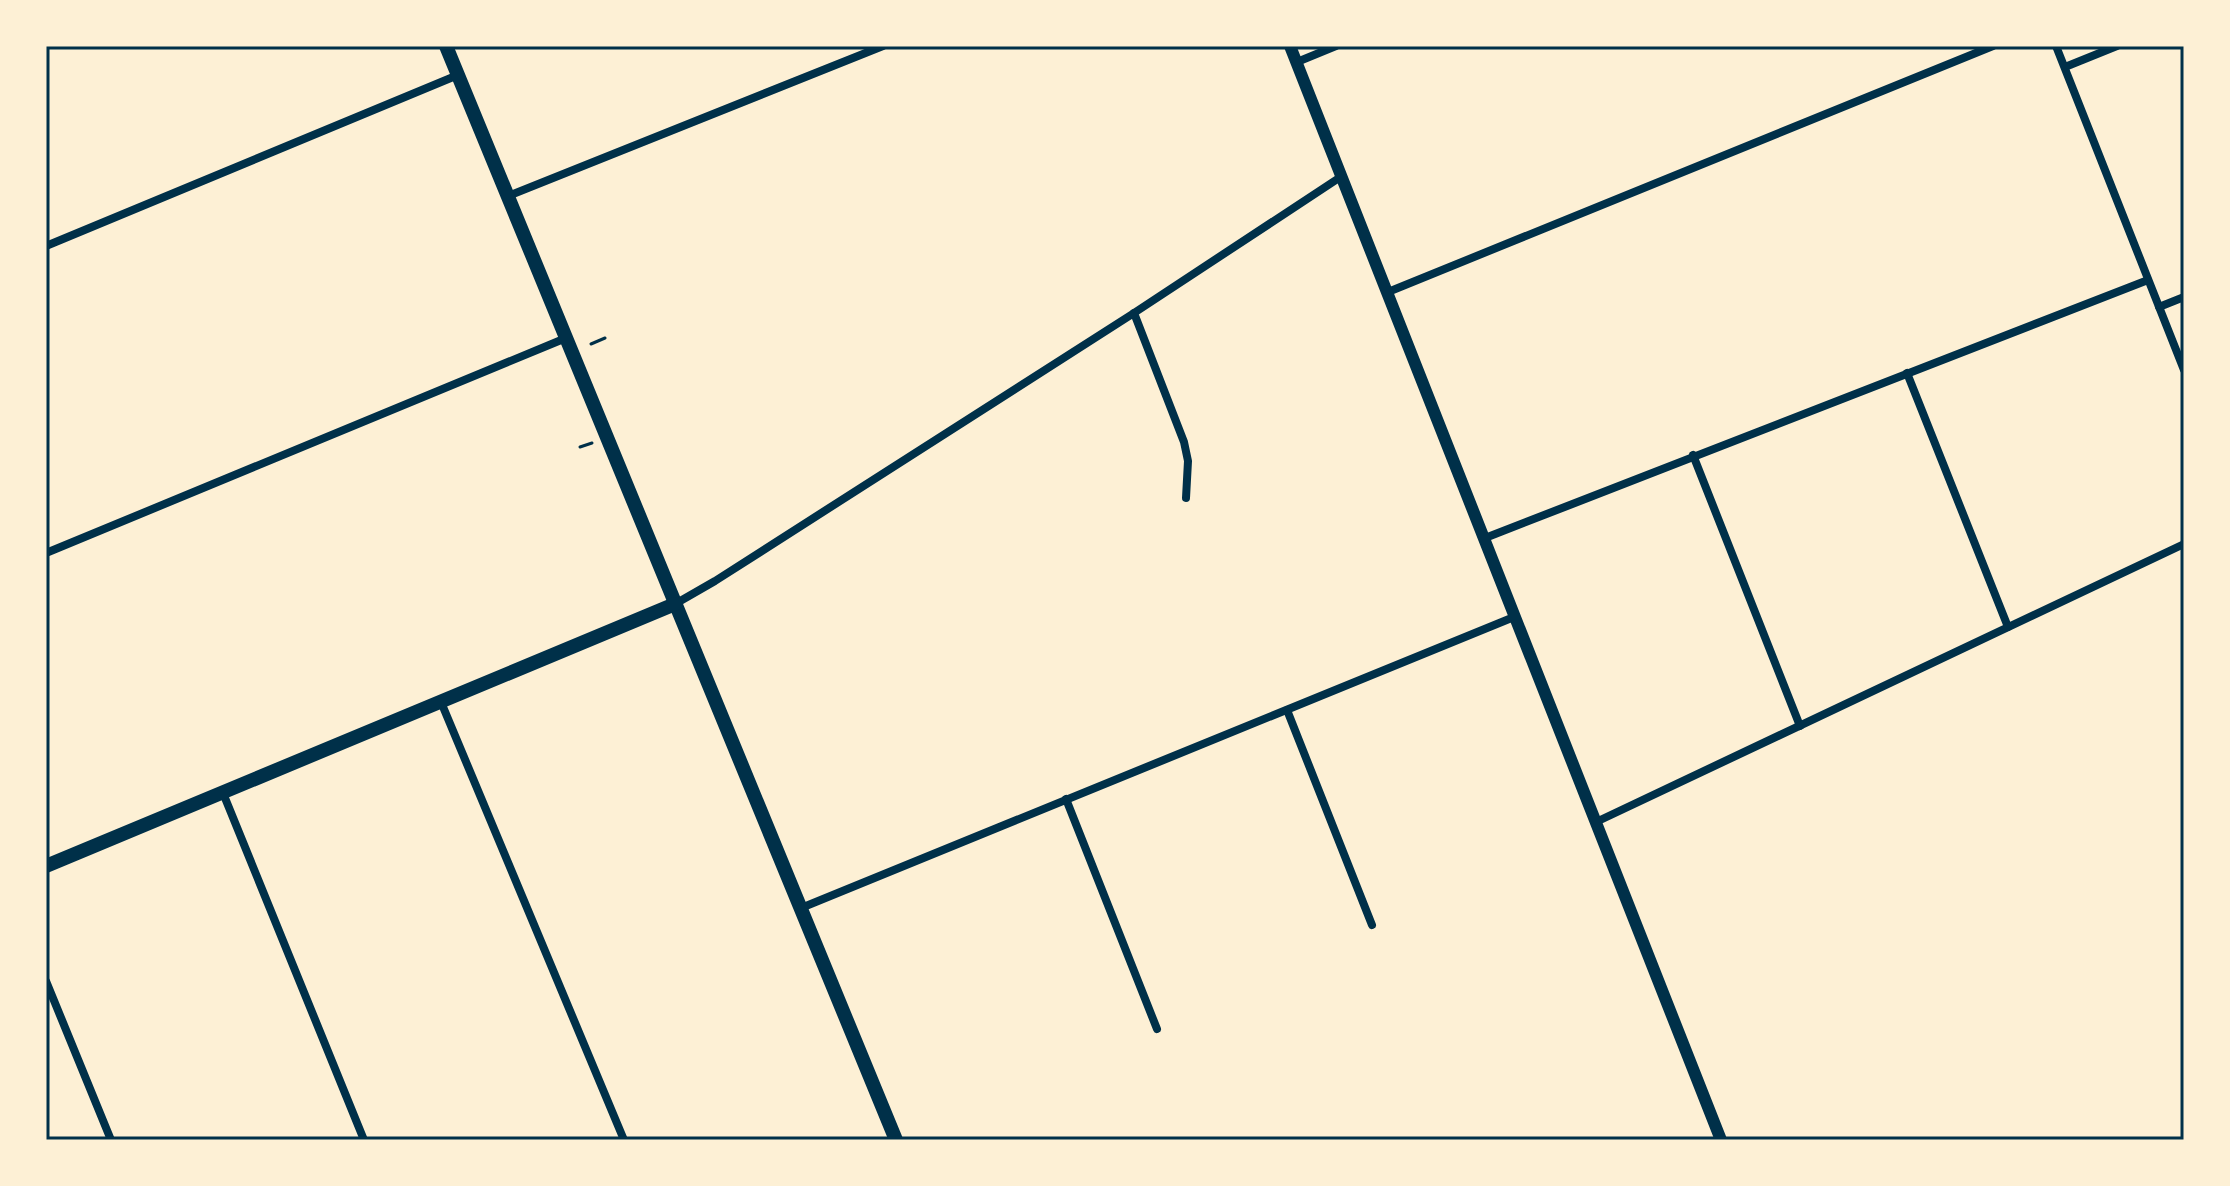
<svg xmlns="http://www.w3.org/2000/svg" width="2230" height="1186" font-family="'Sofia Sans Condensed',sans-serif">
<rect width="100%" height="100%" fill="#fdf0d5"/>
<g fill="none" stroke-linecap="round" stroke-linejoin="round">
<g stroke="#003049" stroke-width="3">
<polyline points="591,344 605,338"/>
<polyline points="580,447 592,443"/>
</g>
<g stroke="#003049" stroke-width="8">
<polyline points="2056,46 2184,370"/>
<polyline points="1297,62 1336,46"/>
<polyline points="2065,67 2117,46"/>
<polyline points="508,196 883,46"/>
<polyline points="46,246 458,75"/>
<polyline points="1388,292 1993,46"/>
<polyline points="2159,307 2184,297"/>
<polyline points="1134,313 1184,442 1188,461 1186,498"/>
<polyline points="1907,373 2008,627"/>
<polyline points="1693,455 1800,726"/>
<polyline points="1485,538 2148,280"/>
<polyline points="46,553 566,338"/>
<polyline points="675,604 715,581 1134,313 1342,176"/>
<polyline points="441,702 624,1140"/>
<polyline points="1287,710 1372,925"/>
<polyline points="223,793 364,1140"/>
<polyline points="1066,799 1157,1029"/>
<polyline points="1596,822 2184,544"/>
<polyline points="801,908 1514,617"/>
<polyline points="46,981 111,1140"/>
</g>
<polyline stroke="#003049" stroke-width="12" points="1290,46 1721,1140"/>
<g stroke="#003049" stroke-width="14">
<polyline points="446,46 896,1140"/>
<polyline points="46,866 675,604"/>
</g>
</g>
<rect width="2230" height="1186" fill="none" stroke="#fdf0d5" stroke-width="96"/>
<rect x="48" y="48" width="2134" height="1090" fill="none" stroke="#003049" stroke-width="3"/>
</svg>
